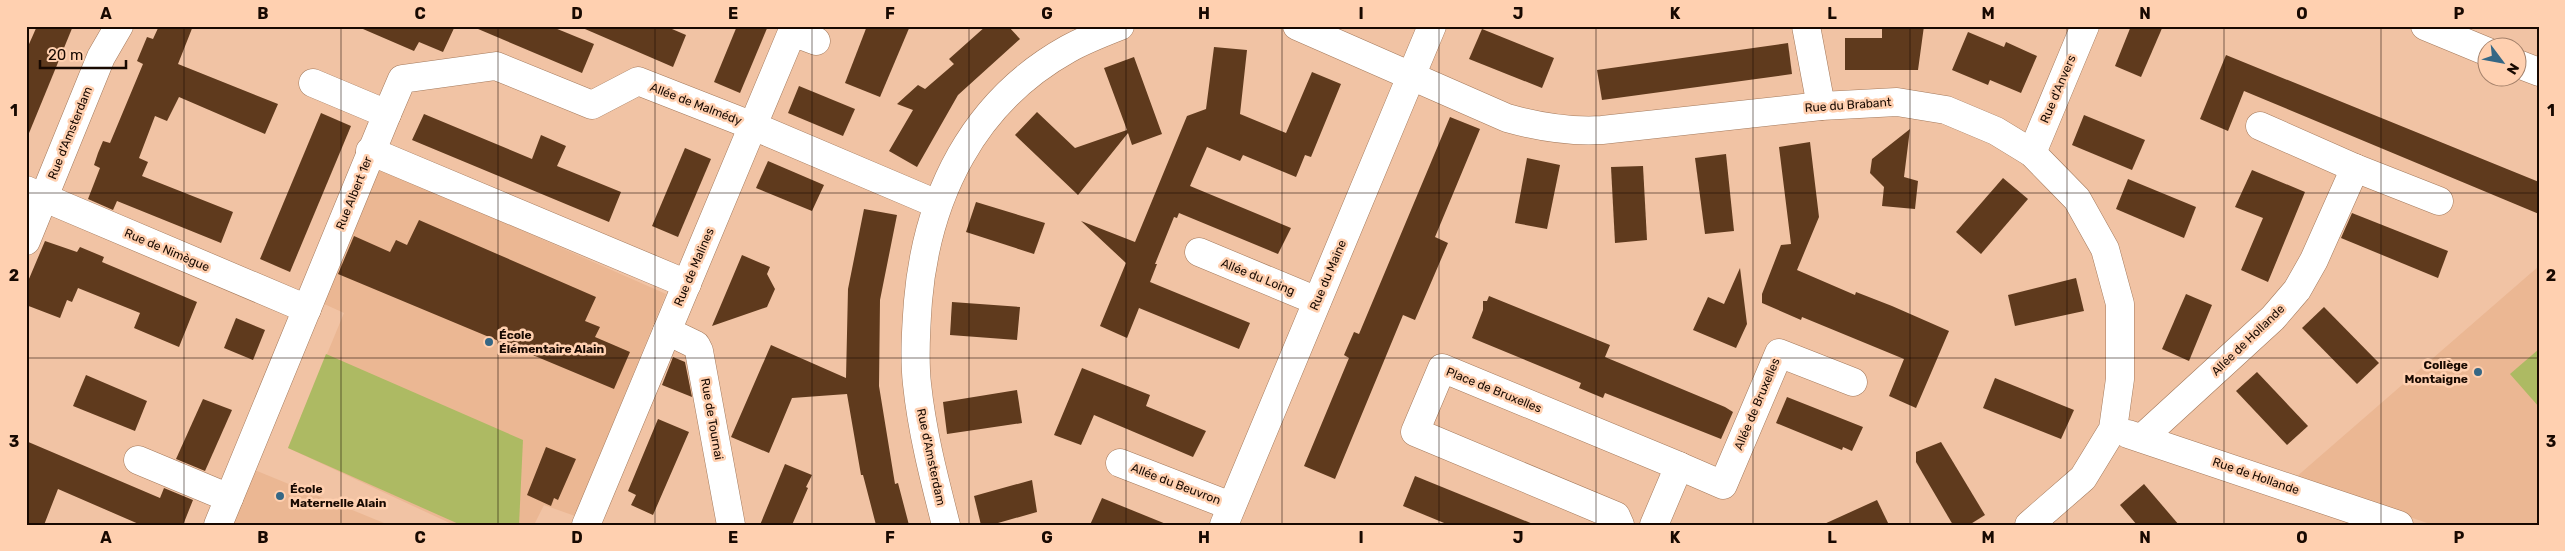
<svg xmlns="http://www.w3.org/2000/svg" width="2565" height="551" font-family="Rubik,sans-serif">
<rect width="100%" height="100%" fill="#f1c3a4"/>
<g fill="#ebb793">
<polygon points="378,167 666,294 575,516 544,505 534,525 454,525 288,448 344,313 322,303"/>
<polygon points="2539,266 2539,525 2433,525 2295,478"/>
<polygon points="252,469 384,523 383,525 230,525"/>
</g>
<g fill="#adba63">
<polygon points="2539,349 2539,407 2510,374"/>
<polygon points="326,354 523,440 519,525 461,525 288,448"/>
</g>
<g fill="#5f3a1d">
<polygon points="37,26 73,26 27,138 26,51"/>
<polygon points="159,26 193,26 178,64 278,104 265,134 179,97 167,121 155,116 139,158 148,162 142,176 233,212 221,243 117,201 113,210 88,199 100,168 94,165 98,153 103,141 110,143 143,64 137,61 147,37 153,39"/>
<polygon points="356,26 455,26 443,52 419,42 414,51"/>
<polygon points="471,26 550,26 594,44 582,73"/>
<polygon points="578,26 665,26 686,35 673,67"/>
<polygon points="737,26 768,26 740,93 714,82"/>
<polygon points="867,26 910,26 880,97 845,83"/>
<polygon points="986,26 1008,26 1020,39 958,95 917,167 889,151 913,110 897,104 918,85 925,89 954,64 949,59"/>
<polygon points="1882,26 1924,26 1918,70 1845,70 1845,38 1882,38"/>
<polygon points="2131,26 2163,26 2141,77 2115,66"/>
<polygon points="1482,29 1554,58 1542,88 1469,59"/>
<polygon points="1968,32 2004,47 2006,42 2037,56 2021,93 1990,80 1988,85 1952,70"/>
<polygon points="1788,43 1792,74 1602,100 1597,70"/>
<polygon points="1214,47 1247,50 1240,114 1286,133 1312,72 1341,84 1311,157 1305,155 1296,177 1243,155 1240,161 1207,147 1190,186 1291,228 1278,254 1179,213 1177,218 1174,217 1155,264 1157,264 1150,282 1250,323 1239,349 1139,308 1127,338 1100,326 1126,263 1081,221 1135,242 1187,116 1206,109"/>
<polygon points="2226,55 2539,182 2539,214 2244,91 2228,131 2200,119"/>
<polygon points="1134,57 1162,134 1132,145 1128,133 1078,195 1015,135 1037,112 1075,148 1127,130 1104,68"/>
<polygon points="799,86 855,109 843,136 788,113"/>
<polygon points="321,113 351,126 290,272 260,259"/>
<polygon points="424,114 532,159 541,135 566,146 557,166 621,192 609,222 412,140"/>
<polygon points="2084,115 2145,140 2132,170 2072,145"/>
<polygon points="1450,117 1480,129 1435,237 1448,243 1415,320 1403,315 1335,479 1304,466 1349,358 1344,355 1354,332 1359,334"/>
<polygon points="1910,129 1904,177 1918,181 1915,209 1882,206 1884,187 1870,173 1872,159"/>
<polygon points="1810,142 1819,217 1797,270 1855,295 1856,292 1892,306 1949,331 1916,408 1889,396 1904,359 1802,317 1801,320 1762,303 1762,294 1781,245 1791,244 1779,147"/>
<polygon points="685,148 711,159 678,237 652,226"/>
<polygon points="1726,154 1734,231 1705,234 1695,158"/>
<polygon points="1527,158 1560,165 1547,229 1515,223"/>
<polygon points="768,161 824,185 812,211 756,188"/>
<polygon points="1643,166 1647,240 1615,243 1611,167"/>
<polygon points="2252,170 2305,192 2268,282 2241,270 2263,218 2235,207"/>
<polygon points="2003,178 2028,199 1981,254 1956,232"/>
<polygon points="2128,179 2196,207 2184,238 2116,209"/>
<polygon points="976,202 1045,223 1034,254 966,232"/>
<polygon points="864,209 897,215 880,300 879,386 895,484 898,483 909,525 876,525 863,475 861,475 847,394 792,398 769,453 731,437 771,345 846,378 848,289"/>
<polygon points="2352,213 2448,251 2438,278 2341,238"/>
<polygon points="419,220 596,297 585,321 600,327 595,337 630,352 614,389 338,274 354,236 390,252 396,240 407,245"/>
<polygon points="45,241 77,252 80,247 104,257 102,262 197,302 179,347 134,328 140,313 78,288 72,302 67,300 60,318 26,305 26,286"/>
<polygon points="742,255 770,267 767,274 775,289 767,307 712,326"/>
<polygon points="1740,268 1747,324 1736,348 1693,330 1708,297 1724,304"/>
<polygon points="2076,278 2084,311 2015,326 2008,295"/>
<polygon points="2186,294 2212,305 2189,361 2162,349"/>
<polygon points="1489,296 1610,345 1605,357 1725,407 1733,412 1721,439 1605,393 1603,398 1579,388 1581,383 1472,338 1483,310 1483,301 1487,301"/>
<polygon points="952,302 1020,307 1017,340 950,335"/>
<polygon points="2324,307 2379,363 2357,384 2302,328"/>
<polygon points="236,318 265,330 253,360 224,348"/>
<polygon points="673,357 685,362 692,397 662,385"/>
<polygon points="1082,368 1150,395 1146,406 1206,431 1193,457 1094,415 1081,445 1054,435"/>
<polygon points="2257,372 2308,426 2287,445 2236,391"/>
<polygon points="86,375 147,401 135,431 73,406"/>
<polygon points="1995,378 2074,410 2061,439 1983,408"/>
<polygon points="1017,390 1022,423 947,434 943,402"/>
<polygon points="1787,397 1863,427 1852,451 1843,447 1842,450 1776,423"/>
<polygon points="203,399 232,410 205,471 176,459"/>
<polygon points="658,419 689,432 653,515 631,505 636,495 628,491"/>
<polygon points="26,441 160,498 164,488 193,500 183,525 141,525 58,489 44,525 26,525"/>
<polygon points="1941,442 1985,515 1969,525 1953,525 1916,462 1916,452"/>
<polygon points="546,447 576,459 558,500 554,498 551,506 527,495"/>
<polygon points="785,464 812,475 806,487 808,488 792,525 760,525"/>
<polygon points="1415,476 1533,524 1533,525 1449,525 1403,506"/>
<polygon points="1032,480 1037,512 991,525 981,525 974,496"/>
<polygon points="2144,484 2179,525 2137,525 2120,505"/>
<polygon points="1102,498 1166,524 1166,525 1090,525"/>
<polygon points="1877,500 1889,525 1822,525"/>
</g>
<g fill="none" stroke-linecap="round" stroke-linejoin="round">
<defs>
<g id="minor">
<path d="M1297,26L1507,118C1539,127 1569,132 1602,130L1821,106L1897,102L1946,110L1996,131L2032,153L2077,199L2105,249L2120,304V379L2113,429L2083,478L2029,525"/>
<polyline points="1806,26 1821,106"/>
<polyline points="2425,26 2488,52"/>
<polyline points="2518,64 2539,72"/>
<polyline points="313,83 387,114 402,79 496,66 592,105 638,81 753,126 937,204"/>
<polyline points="2260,126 2355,168 2439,201"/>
<polyline points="370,151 687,284"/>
<polyline points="2032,153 2085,26"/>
<polyline points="26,190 307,309"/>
<polyline points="26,241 101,57 119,26"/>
<polyline points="1199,252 1317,301"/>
<polyline points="667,331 696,345 699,351 731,525"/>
<polyline points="2128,434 2399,525"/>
<polyline points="2142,438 2273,318 2297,290 2314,260 2355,168"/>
<polyline points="138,460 229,498"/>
<polyline points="1120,463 1231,506"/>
<polyline points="1679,466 1723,485 1779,353 1853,382"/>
<polyline points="218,525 387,114"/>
<polyline points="586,525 792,32 816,41"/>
<path d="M946,525C934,478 922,432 917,384C914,357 916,328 918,301C927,196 973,102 1068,49C1084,40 1102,33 1120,26"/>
<polyline points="1224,525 1432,26"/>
<polyline points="1620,525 1616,516 1415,432 1442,368 1679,466 1654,525"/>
</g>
</defs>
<use href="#minor" stroke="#a3795b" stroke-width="29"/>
<use href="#minor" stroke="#fff" stroke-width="28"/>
</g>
<path fill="none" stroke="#180901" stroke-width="1" stroke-opacity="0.55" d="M184,26V525M341,26V525M498,26V525M655,26V525M812,26V525M969,26V525M1126,26V525M1282,26V525M1439,26V525M1596,26V525M1753,26V525M1910,26V525M2067,26V525M2224,26V525M2381,26V525M26,193H2539M26,358H2539"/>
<g fill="#356785" stroke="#ffd0b0" stroke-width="2">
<circle cx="489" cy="342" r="5"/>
<circle cx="2478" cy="372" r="5"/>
<circle cx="280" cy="496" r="5"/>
</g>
<g text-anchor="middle" stroke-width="5" stroke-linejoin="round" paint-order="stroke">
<g font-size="12" fill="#180901" stroke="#ffd0b0">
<text transform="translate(2058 89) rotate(-67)" y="4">Rue d'Anvers</text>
<text transform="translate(696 104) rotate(21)" y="4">Allée de Malmédy</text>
<text transform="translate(1848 105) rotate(-4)" y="4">Rue du Brabant</text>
<text transform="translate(70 133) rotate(-68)" y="4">Rue d'Amsterdam</text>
<text transform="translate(354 193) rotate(-68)" y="4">Rue Albert 1er</text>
<text transform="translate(167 250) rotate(23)" y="4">Rue de Nimègue</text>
<text transform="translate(694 267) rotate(-67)" y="4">Rue de Malines</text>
<text transform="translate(1328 275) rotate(-67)" y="4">Rue du Maine</text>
<text transform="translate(1258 277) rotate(22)" y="4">Allée du Loing</text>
<text transform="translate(2248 340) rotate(-44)" y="4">Allée de Hollande</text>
<text transform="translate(1494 390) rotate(22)" y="4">Place de Bruxelles</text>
<text transform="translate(1757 404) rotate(-67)" y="4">Allée de Bruxelles</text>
<text transform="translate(712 419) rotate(80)" y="4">Rue de Tournai</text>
<text transform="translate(931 457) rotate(78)" y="4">Rue d'Amsterdam</text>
<text transform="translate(2256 476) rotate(19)" y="4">Rue de Hollande</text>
<text transform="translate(1176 484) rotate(21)" y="4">Allée du Beuvron</text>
</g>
<g font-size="12" font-weight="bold" fill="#180901" stroke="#ffd0b0" text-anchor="start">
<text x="499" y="339">École<tspan x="499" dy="14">Élémentaire Alain</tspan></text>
<text x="2468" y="369" text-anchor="end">Collège<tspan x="2468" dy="14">Montaigne</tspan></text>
<text x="290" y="493">École<tspan x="290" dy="14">Maternelle Alain</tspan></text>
</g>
</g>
<rect width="2565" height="551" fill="none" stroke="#ffd0b0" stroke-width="55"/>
<g transform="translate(2502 62) rotate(122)"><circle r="24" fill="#ffd0b0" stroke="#a3806a"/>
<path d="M0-4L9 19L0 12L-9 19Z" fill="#356785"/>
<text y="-8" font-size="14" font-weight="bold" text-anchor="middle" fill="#180901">N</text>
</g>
<path d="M40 60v8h86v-8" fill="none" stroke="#180901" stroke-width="2.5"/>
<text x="48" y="60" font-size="15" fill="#180901" stroke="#ffd0b0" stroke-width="4" paint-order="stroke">20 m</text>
<rect x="28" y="28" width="2510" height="496" fill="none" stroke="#180901" stroke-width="2"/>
<g font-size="16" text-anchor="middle" font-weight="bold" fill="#180901">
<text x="106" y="19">A</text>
<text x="263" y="19">B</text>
<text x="420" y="19">C</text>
<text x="577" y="19">D</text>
<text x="733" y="19">E</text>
<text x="890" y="19">F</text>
<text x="1047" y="19">G</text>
<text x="1204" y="19">H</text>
<text x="1361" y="19">I</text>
<text x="1518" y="19">J</text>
<text x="1675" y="19">K</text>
<text x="1832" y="19">L</text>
<text x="1988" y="19">M</text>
<text x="2145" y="19">N</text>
<text x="2302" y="19">O</text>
<text x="2459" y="19">P</text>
<text x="14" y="116">1</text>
<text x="2551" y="116">1</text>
<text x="14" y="281">2</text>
<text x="2551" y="281">2</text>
<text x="14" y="447">3</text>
<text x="2551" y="447">3</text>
<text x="106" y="543">A</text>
<text x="263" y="543">B</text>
<text x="420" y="543">C</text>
<text x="577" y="543">D</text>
<text x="733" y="543">E</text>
<text x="890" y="543">F</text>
<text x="1047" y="543">G</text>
<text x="1204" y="543">H</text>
<text x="1361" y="543">I</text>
<text x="1518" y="543">J</text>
<text x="1675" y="543">K</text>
<text x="1832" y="543">L</text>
<text x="1988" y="543">M</text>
<text x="2145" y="543">N</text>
<text x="2302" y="543">O</text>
<text x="2459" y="543">P</text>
</g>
</svg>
